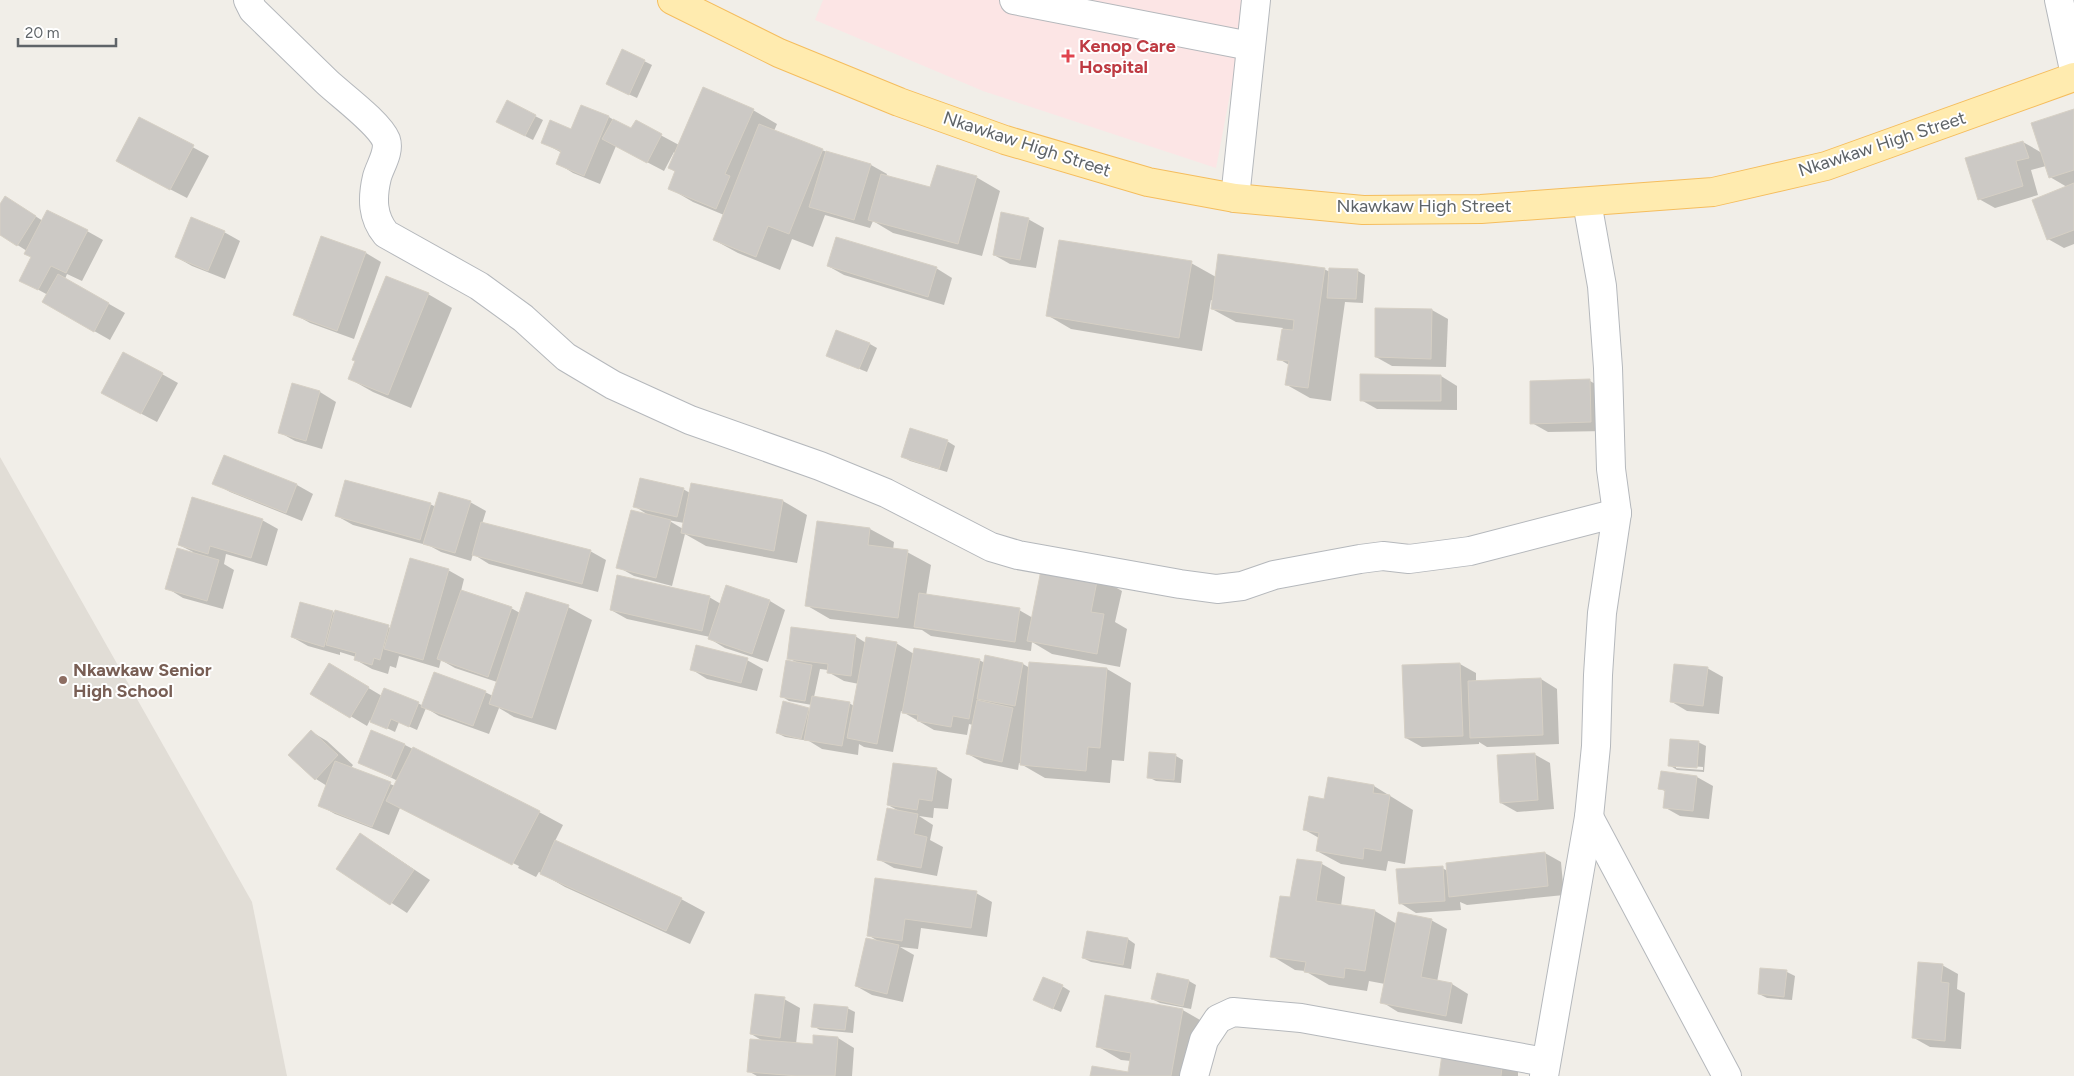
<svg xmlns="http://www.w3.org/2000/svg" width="2074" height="1076" font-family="Figtree,sans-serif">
<rect width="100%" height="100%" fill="#f1eee8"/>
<polygon fill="#e1ddd6" points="0,457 252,902 287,1076 0,1076"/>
<polygon fill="#fce5e5" points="823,0 1248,0 1216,168 983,91 815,20"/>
<g fill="#0003" fill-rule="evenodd">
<polygon points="644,61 652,65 637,98 615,88"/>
<polygon points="581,106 609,117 631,130 636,122 679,145 753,110 777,124 774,131 827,152 871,165 887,174 886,177 931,189 976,177 1000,191 982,256 893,233 873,221 870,228 825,215 813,247 792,239 780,270 738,253 714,240 724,215 693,202 669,188 676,172 669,168 675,153 674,152 664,171 616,146 600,184 573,173 557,163 562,153 542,142 572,130"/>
<polygon points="2074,111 2074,244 2064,248 2048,239 2067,187 2050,177 2046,166 2031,170 2038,195 1995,208 1979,199 2023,142 2042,153"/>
<polygon points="535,116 543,120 533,140 505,126"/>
<polygon points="139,118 209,156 187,198 133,170"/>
<polygon points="0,206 21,207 43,221 87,231 103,240 82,281 67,274 65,279 125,313 110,340 43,302 48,295 37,289 32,257 27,251 0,234"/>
<polygon points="1028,219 1044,228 1036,268 1010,264 994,255"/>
<polygon points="224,232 240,241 225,279 192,266 176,257"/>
<polygon points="366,253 381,262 354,339 310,323 294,314"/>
<polygon points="1191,263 1216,277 1324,269 1330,272 1358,271 1365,275 1363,303 1345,302 1331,401 1310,398 1287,385 1289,365 1279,359 1283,328 1236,322 1212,309 1213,301 1211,300 1202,351 1071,329 1047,315"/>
<polygon points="828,266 936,268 952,278 944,305 844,275"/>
<polygon points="428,294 452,308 411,408 373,392 350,379"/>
<polygon points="1432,310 1448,319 1446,367 1392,366 1376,357"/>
<polygon points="870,344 877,348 867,372 835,359"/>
<polygon points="162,374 178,383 157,422 119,402"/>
<polygon points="1441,376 1457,386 1457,410 1377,409 1361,400"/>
<polygon points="1590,381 1606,390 1606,431 1548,432 1532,423"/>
<polygon points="293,385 320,392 336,402 322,449 295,441 279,432"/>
<polygon points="947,441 955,446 947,472 910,461 902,456"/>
<polygon points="225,457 297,485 313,494 302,521 230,492 214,483"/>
<path d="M692,484L783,501L807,515L797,563L706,546L685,534L672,586L634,576L618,567L650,516L634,506L683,489L690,493ZM668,520L684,523L683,529Z"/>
<polygon points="470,502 486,511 482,524 590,551 606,560 598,592 489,564 473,554 471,561 441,552 430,546 353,525 337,516 430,504 436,507"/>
<polygon points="262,520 278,529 267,566 226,554 224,564 234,570 223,609 183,598 167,588 193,552 179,545"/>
<polygon points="818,522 870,529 894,542 893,550 907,552 931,565 926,596 1019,610 1033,618 1098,577 1122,591 1115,622 1127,629 1120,667 1052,654 1032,642 1031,651 931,636 922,630 830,619 806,605"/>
<polygon points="448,570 464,579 461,591 511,608 520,613 568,607 592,620 556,730 514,717 499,708 489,734 439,716 426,708 417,730 399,722 395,732 370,720 367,726 312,693 345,674 382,696 418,703 423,706 485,692 493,696 497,682 455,668 441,660 439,668 399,656 396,668 390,666 388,674 372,669 356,660 356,657 340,652 340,655 308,646 292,637 333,612 336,614 336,612 391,628"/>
<polygon points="709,597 721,604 770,601 785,610 768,662 725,648 710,639 710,637 627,619 611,610"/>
<path d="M855,636L866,643H896L914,654L979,660L985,663L986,657L1023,664L1030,668V663L1107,669L1131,683L1124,761L1112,760L1110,783L1045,778L1019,763L1018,770L984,763L968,754L973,725L969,724L967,735L934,730L901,711L893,752L864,747L859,744L858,755L822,749L809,741L785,737L777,733L809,709L811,710L812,705L789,701L781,696L796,662L788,658ZM820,669L828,670V672L844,681L859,684L854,706L849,703L814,697Z"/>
<polygon points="747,660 763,669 757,691 707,679 691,669"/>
<polygon points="1460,664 1476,673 1476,682 1541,679 1557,689 1559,744 1487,747 1479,742 1479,744 1422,747 1406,738 1403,666"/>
<polygon points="1707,668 1723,677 1719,714 1687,711 1672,702"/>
<polygon points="312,732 327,741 353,765 351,768 395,786 398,781 359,762 372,732 405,745 539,812 563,825 555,841 681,899 705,912 690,944 565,887 539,872 536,877 518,868 519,866 400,808 389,835 335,814 319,805 327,786 316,779 290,755"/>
<path d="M1698,742L1706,746L1704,772L1677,770L1669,765ZM1676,765L1703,767V770L1676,768Z"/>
<polygon points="1534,754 1550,763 1554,809 1517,812 1501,803"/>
<polygon points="1176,756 1183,760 1181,783 1156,781 1148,777"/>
<polygon points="936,769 952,779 948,809 934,808 933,818 919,816 933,825 930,840 943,847 937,876 894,868 878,859 901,812 888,805"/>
<polygon points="1697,777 1713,786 1709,819 1680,816 1664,807 1666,792 1660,788"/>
<polygon points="1374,786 1413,810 1405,864 1388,861 1386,871 1341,864 1317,851 1319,838 1305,830 1325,800"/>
<polygon points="376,844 430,880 407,913 338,868"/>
<polygon points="1545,853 1561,862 1564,895 1467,905 1460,902 1461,910 1416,913 1400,903 1442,868 1448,871"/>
<polygon points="1322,864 1345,877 1341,906 1375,911 1397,924 1431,920 1447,929 1437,982 1452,984 1468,994 1462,1024 1398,1012 1382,1002 1385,984 1369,981 1367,991 1329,985 1305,971 1295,970 1272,956 1291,899"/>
<polygon points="876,879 976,893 992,902 987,937 921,928 918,949 900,947 914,955 903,1002 872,995 856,986 878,941 868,935"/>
<polygon points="1088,932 1128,939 1135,944 1131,969 1091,962 1083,958"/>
<polygon points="1942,965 1958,974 1957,989 1965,993 1961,1049 1930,1047 1914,1038"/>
<polygon points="1762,969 1787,972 1795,976 1792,1000 1767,998 1759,994"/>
<polygon points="1189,981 1196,985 1191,1009 1160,1003 1152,999"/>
<polygon points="1062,986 1070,991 1061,1012 1042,1004"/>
<polygon points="784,999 800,1008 796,1044 814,1046 814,1036 838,1038 854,1048 852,1076 757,1076 748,1071 765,1042 751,1034"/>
<polygon points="847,1008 855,1012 853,1033 820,1030 813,1026"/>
<polygon points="1181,1009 1207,1024 1197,1076 1092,1076 1129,1074 1131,1061 1121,1060 1097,1046"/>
<polygon points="1443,1056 1518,1070 1518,1076 1441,1076"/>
</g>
<g fill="#ccc9c5" stroke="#d6d0c5">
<polygon points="622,49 645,60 629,95 606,84"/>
<polygon points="703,87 754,109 725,174 730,176 716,209 668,189 675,171 668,168"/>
<polygon points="507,100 536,115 525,136 496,122"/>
<polygon points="581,105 609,116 584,176 556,164 561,151 541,143 550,120 571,129"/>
<polygon points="2074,109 2074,170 2049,178 2031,123"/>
<polygon points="139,117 194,145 170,190 116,161"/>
<polygon points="613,119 631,128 636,120 662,134 647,163 602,139"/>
<polygon points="759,124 823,149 789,234 768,226 756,257 713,240"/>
<polygon points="2023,141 2029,158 2016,161 2023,186 1978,200 1965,158"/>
<polygon points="826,151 871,164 854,220 809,207"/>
<polygon points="937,165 977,176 958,244 868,220 881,174 930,187"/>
<polygon points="2074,183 2074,230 2047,240 2032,200"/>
<polygon points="5,196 36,216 17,246 0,235 0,204"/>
<polygon points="47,210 88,230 66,273 51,266 38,290 19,281 31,257 24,254"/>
<polygon points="1001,212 1029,218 1020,260 993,255"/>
<polygon points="191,217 225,231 208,271 175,257"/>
<polygon points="321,236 366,252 337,331 293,315"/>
<polygon points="836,237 937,267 928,297 827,266"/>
<polygon points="1059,240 1192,261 1179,338 1046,316"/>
<polygon points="1218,254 1325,268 1308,388 1285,385 1289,361 1277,360 1282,329 1293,330 1294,320 1211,309"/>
<polygon points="1329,268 1358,269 1356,299 1327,298"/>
<polygon points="58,274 109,303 94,332 42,302"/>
<polygon points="386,276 429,293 388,395 348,379 355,361 352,360"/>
<polygon points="1375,308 1432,309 1431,359 1375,357"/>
<polygon points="836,330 870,343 859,369 826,356"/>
<polygon points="123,352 163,373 141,414 101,393"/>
<polygon points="1360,374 1441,375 1441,401 1360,401"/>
<polygon points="1590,379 1591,422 1530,424 1530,381"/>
<polygon points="292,383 320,391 306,441 278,433"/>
<polygon points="910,428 948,440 939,469 901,457"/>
<polygon points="224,455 297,484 286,513 212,484"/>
<polygon points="640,478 684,488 677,517 633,507"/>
<polygon points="345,480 431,503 420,540 335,516"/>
<polygon points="691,483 783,500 774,551 681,533"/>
<polygon points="439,492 471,501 455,553 423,544"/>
<polygon points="192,497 263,519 251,558 210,546 208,554 178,545"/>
<polygon points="631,510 671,520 656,578 616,568"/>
<polygon points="817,521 870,528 868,545 908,550 898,618 805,606"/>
<polygon points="481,522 591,550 582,584 472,555"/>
<polygon points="177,548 219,560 207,601 165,589"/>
<polygon points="410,558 449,569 423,660 384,649"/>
<polygon points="1042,565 1098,576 1091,612 1104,614 1097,654 1027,641"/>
<polygon points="617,575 710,596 702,631 610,610"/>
<polygon points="726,585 770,600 752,654 708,639"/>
<polygon points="461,590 512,607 488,677 437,659"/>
<polygon points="526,592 569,605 532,718 489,704"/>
<polygon points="919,593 1020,608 1015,642 914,627"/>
<polygon points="300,602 333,611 324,647 291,637"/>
<polygon points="335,610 389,625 380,660 374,658 372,665 354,660 356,653 326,645"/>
<polygon points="791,627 856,635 851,676 827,673 828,664 787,659"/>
<polygon points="866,637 897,642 877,744 847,738"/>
<polygon points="696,645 748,658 741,683 690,670"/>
<polygon points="914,648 980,659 969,719 953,716 951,727 917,721 918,715 902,713"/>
<polygon points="985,655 1023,663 1015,706 977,699"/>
<polygon points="786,660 812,665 805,701 780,697"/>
<polygon points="1029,662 1107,668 1100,748 1088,747 1086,771 1020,765"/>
<polygon points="329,663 369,687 350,718 310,694"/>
<polygon points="1460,663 1463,736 1405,738 1402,665"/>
<polygon points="1674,664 1708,667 1703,706 1670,702"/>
<polygon points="434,672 486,691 473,726 421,707"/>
<polygon points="1541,678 1543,735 1470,738 1468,681"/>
<polygon points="384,688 419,702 409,727 391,719 387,729 370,722"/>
<polygon points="812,696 850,702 842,746 804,740"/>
<polygon points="977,700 1013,708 1002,762 966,754"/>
<polygon points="783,701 809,708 801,739 776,733"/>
<polygon points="311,730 338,755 315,780 288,755"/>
<polygon points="371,730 405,744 391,777 358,763"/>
<polygon points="1670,739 1699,741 1697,768 1668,766"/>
<polygon points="413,747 540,811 512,865 386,801"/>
<polygon points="1149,752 1176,754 1174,780 1147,778"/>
<polygon points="1535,753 1538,800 1500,803 1497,755"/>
<polygon points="335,761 391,782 372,827 318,806"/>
<polygon points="893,763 937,768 932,801 919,799 917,810 887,805"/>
<polygon points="1661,771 1697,776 1693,811 1663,808 1665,790 1658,789"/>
<polygon points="1328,777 1374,785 1373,793 1390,795 1381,851 1364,848 1363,859 1316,851 1319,833 1303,830 1309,796 1324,799"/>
<polygon points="887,808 918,814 914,834 927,837 921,868 877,860"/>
<polygon points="360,833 414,870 390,905 336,869"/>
<polygon points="555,840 682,898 666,931 540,874"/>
<polygon points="1545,852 1548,886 1449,897 1446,863"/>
<polygon points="1297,859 1322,862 1316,901 1375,910 1365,971 1345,968 1344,978 1304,972 1306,962 1270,957 1280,896 1290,897"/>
<polygon points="1443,866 1445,901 1399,904 1396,869"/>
<polygon points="875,878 977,891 971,928 905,919 902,941 867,936"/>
<polygon points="1398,912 1432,919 1421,977 1452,983 1446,1016 1380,1003"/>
<polygon points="1087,931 1128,938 1123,965 1082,958"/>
<polygon points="866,938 899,945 887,994 855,986"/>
<polygon points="1918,962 1943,964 1941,982 1949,983 1945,1041 1912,1038"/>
<polygon points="1760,968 1787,970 1784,997 1758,994"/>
<polygon points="1157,973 1189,980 1183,1006 1151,999"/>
<polygon points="1043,977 1063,985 1053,1009 1033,1000"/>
<polygon points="755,994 785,997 780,1038 750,1034"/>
<polygon points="1105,995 1183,1009 1171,1076 1090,1076 1092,1066 1128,1072 1131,1053 1096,1047"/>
<polygon points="814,1004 848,1007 845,1030 811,1027"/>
<polygon points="813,1035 838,1037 835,1076 798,1076 747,1072 750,1039 813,1044"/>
<polygon points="1442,1054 1503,1059 1501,1076 1439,1076"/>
</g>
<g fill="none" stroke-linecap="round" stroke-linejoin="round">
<defs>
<g id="minor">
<path d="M248,0L253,10C278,34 302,58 327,82C342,96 379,123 386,140C390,152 380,166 377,177C372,198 372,217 386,234L479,286L523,318L566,357L613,385L690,420L820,466L886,493L991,547L1018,555L1180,584L1217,589L1242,586L1274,575L1360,559L1383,556L1409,559L1470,551L1617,513"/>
<polyline points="1014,0 1250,46"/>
<polyline points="2059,0 2074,70"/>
<polyline points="1235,198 1256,0"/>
<polyline points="1589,817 1727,1076"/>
<polyline points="1194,1076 1204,1040 1218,1019 1233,1012 1301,1018 1545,1062"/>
<polyline points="1544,1076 1589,817 1596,746 1598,675 1602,613 1617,513 1611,469 1608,368 1602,286 1587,202"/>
</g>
<polyline id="major" points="672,0 779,53 899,102 1005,140 1148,182 1235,198 1363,210 1481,209 1713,192 1826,166 2074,77"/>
</defs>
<use href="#minor" stroke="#b5b8bc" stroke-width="30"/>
<use href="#major" stroke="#f5bd5d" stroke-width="30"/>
<use href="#minor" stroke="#fff" stroke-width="28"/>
<use href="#major" stroke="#ffebaf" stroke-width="28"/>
</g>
<path fill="#e0444e" stroke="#fff" stroke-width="2" d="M1065.5 48.5h5v5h5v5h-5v5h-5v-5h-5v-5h5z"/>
<circle fill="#8d6e63" stroke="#fff" stroke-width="2" cx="63" cy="680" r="5"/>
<g text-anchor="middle" stroke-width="4" stroke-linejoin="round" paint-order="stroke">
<g font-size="18" font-weight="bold" fill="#be3a42" stroke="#fff" text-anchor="start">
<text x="1079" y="52">Kenop Care<tspan x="1079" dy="21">Hospital</tspan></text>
</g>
<g font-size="18" fill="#5f6468" stroke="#fff">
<text transform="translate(1027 144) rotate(18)" y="6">Nkawkaw High Street</text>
<text transform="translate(1882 144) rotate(-18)" y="6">Nkawkaw High Street</text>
<text x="1424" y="212">Nkawkaw High Street</text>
</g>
<g font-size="18" font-weight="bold" fill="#785e54" stroke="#fff" text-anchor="start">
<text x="73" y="676">Nkawkaw Senior<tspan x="73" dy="21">High School</tspan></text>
</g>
</g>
<path d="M18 38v8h98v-8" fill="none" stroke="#5f6468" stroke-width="2.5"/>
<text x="25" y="38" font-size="15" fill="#5f6468" stroke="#ffffff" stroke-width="4" paint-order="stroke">20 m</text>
</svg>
